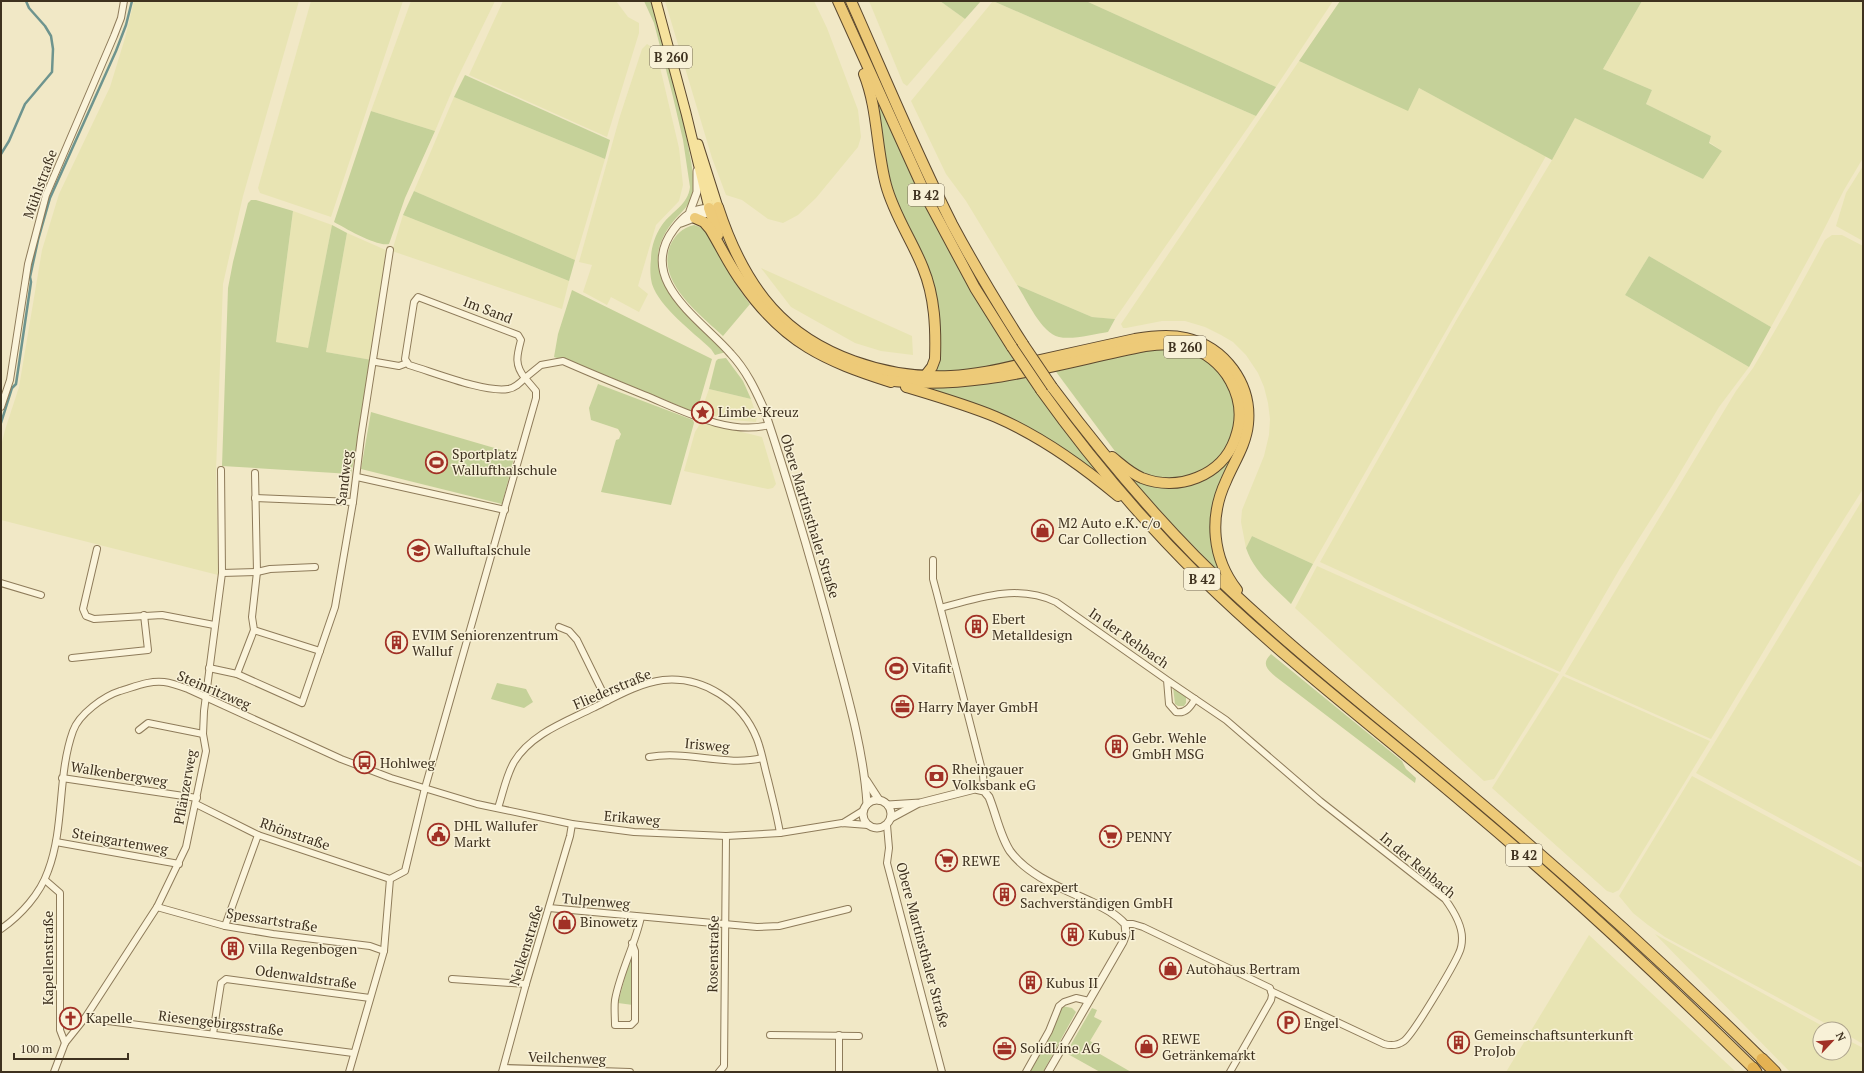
<svg xmlns="http://www.w3.org/2000/svg" width="1864" height="1073" font-family="'PT Serif',serif">
<rect width="100%" height="100%" fill="#f1e8c6"/>
<g fill="#e8e4b3">
<polygon points="134,1 299,1 243,196 223,284 216,471 218,575 1,520 1,446 5,430 19,387 42,250 59,194 110,87 125,38"/>
<polygon points="311,1 403,1 331,217 260,193 258,188"/>
<polygon points="411,1 495,1 457,79 435,131 371,111"/>
<polygon points="503,1 616,1 628,17 639,23 639,33 607,137 469,75"/>
<polygon points="665,1 814,1 827,28 858,110 861,137 858,147 816,198 798,215 783,223 768,219 742,200 726,195 712,158"/>
<polygon points="869,1 940,1 965,19 907,86 903,83"/>
<polygon points="993,1 1256,116 1115,319 1092,317 1017,285 966,201 946,174 911,101"/>
<polygon points="1086,1 1333,1 1276,87"/>
<polygon points="1642,1 1863,1 1863,158 1844,190 1815,247 1771,327 1649,256 1625,295 1749,367 1719,407 1672,486 1619,570 1560,672 1320,562 1457,319 1552,160 1575,118 1703,179 1722,151 1709,142 1711,136 1646,104 1652,90 1603,69"/>
<polygon points="647,44 656,50 679,148 683,185 679,201 656,225 638,286 648,294 639,312 611,297 607,305 583,292 592,265 579,262 620,116 642,49"/>
<polygon points="1299,61 1408,110 1419,88 1546,156 1313,564 1252,536 1246,548 1241,522 1242,510 1264,456 1269,435 1270,419 1268,403 1264,387 1258,373 1246,355 1233,342 1221,335 1205,327 1185,321 1162,321 1126,328 1123,328 1121,324"/>
<polygon points="454,97 605,159 575,260 414,191"/>
<polygon points="1863,166 1863,241 1836,226 1846,193"/>
<polygon points="293,211 332,225 308,349 276,342"/>
<polygon points="403,215 569,281 562,309 392,251"/>
<polygon points="347,233 388,251 372,360 326,352"/>
<polygon points="1832,235 1842,235 1863,246 1863,489 1817,562 1711,739 1565,674 1736,391 1753,368 1787,310 1825,240"/>
<polygon points="761,268 912,336 913,355 881,351 855,343 791,307"/>
<polygon points="709,389 751,399 757,417 756,422 732,420 710,415 704,403"/>
<polygon points="701,422 762,437 776,484 773,488 768,489 684,471 695,432"/>
<polygon points="1863,499 1863,863 1696,773"/>
<polygon points="1317,566 1559,674 1494,779 1484,781 1295,608"/>
<polygon points="1563,676 1710,741 1619,890 1613,893 1607,891 1492,788"/>
<polygon points="1692,776 1863,868 1863,1044 1844,1033 1844,1029 1836,1029 1665,937 1648,925 1633,913 1619,896"/>
<polygon points="1655,934 1828,1029 1820,1029 1820,1053 1844,1053 1844,1038 1863,1048 1863,1072 1790,1072"/>
<polygon points="1589,935 1736,1072 1506,1072"/>
</g>
<g fill="#c5d199">
<path d="M644,1H652L653,5C665,50 678,94 687,140C690,155 693,170 694,185C695,203 682,210 672,223C630,277 691,317 726,352L715,355L711,349C692,331 660,308 652,284C650,276 650,267 651,259C651,248 655,235 662,225C672,211 688,205 690,187L683,140L673,97L654,23Z"/>
<polygon points="940,1 981,1 965,19"/>
<polygon points="993,1 1086,1 1276,87 1256,116"/>
<polygon points="1340,1 1642,1 1603,69 1652,90 1646,104 1711,136 1709,143 1722,151 1703,179 1575,118 1552,160 1419,88 1408,111 1299,61"/>
<polygon points="465,75 610,140 605,159 454,97"/>
<polygon points="875,93 905,160 991,322 1016,364 981,369 933,373 938,366 938,326 887,171"/>
<path d="M371,111L435,131L405,198L389,244C377,247 345,228 334,222Z"/>
<polygon points="414,191 575,260 569,281 403,215"/>
<polygon points="251,200 256,200 293,211 276,342 308,348 332,225 347,233 326,352 372,360 361,427 351,474 222,466 228,288 233,262 248,203"/>
<path d="M694,225L706,229C720,256 732,281 750,304L723,336C701,315 656,282 670,246C675,235 682,228 694,225Z"/>
<polygon points="1649,256 1771,327 1749,367 1625,295"/>
<path d="M1017,285L1092,317L1115,319L1108,332C1095,334 1072,340 1059,337C1041,333 1027,300 1017,285Z"/>
<polygon points="572,290 712,359 697,411 694,412 605,375 554,357 558,334"/>
<polygon points="1177,348 1208,360 1231,386 1237,425 1220,459 1189,478 1150,478 1123,462 1054,369 1137,350"/>
<polygon points="726,358 743,381 751,399 709,389 716,361 718,359"/>
<path d="M1020,377L1029,379L1110,484L1055,445L918,386C953,388 986,383 1020,377Z"/>
<polygon points="598,384 693,420 694,423 671,505 601,492 616,440 619,439 621,434 618,429 591,420 589,408"/>
<polygon points="371,412 515,454 502,504 361,469"/>
<polygon points="1240,443 1214,508 1225,578 1172,524 1128,475 1175,487 1232,453"/>
<path d="M1252,536L1313,564L1291,604C1273,586 1254,572 1246,548Z"/>
<path d="M1271,654L1402,761L1406,769L1416,778L1415,783L1276,677C1267,669 1261,664 1271,654Z"/>
<polygon points="497,683 526,689 533,702 524,708 491,699"/>
<polygon points="1173,687 1186,696 1186,703 1184,706 1178,706 1175,704"/>
<polygon points="632,951 633,1005 618,1003"/>
<polygon points="1062,1006 1072,1008 1076,1012 1043,1072 1030,1072 1051,1035 1060,1008"/>
<polygon points="1092,1008 1097,1010 1094,1017 1102,1021 1090,1041 1096,1044 1093,1050 1131,1072 1100,1072 1066,1053"/>
</g>
<g fill="none" stroke-linecap="round" stroke-linejoin="round">
<g stroke="#6e948e" stroke-width="2.5">
<polyline points="1,154 9,141 25,104 52,72 53,49 51,36 45,26 29,8 26,1"/>
<polyline points="1,423 12,388 16,384 31,282 30,277 38,240 50,198 116,51 126,25 132,1"/>
</g>
<defs>
<g id="minor">
<path d="M418,297L518,335L521,340C517,355 514,365 525,378C520,383 515,388 508,389C485,393 433,372 409,365L405,359L414,302Z"/>
<polyline points="376,362 399,366 407,363"/>
<polyline points="1,407 10,380 28,264 46,195 114,36 121,18 124,1"/>
<polyline points="255,473 257,572 252,617 254,630 320,651"/>
<polyline points="357,477 505,510"/>
<polyline points="255,498 353,502"/>
<polyline points="97,549 83,609 86,616 94,619 162,615 214,625"/>
<polyline points="933,560 933,579 937,594 983,774 984,791"/>
<polyline points="222,573 257,572 270,569 315,567"/>
<polyline points="1,583 41,595"/>
<path d="M941,608C980,597 1018,584 1056,602L1167,680L1169,704L1176,712C1186,714 1191,706 1195,699L1167,680"/>
<polyline points="559,627 569,631 577,640 607,701"/>
<polyline points="72,658 148,650 144,615"/>
<polyline points="209,668 237,674 302,703 335,607 353,502 361,437 390,250"/>
<polyline points="237,674 254,630"/>
<path d="M1195,699L1226,720L1320,801L1445,899C1453,910 1462,924 1462,938C1462,942 1461,949 1459,953C1453,967 1414,1033 1404,1041C1397,1046 1391,1046 1384,1044L1271,991"/>
<polyline points="139,730 148,723 203,734"/>
<path d="M649,757C687,750 726,767 762,758"/>
<polyline points="62,778 197,798"/>
<polyline points="196,804 258,835 390,879"/>
<path d="M498,808C503,793 506,776 514,762C531,734 565,722 593,708C615,697 639,683 663,680C703,676 742,701 757,739C762,752 764,766 768,780C772,797 777,815 780,833"/>
<polyline points="843,823 864,810"/>
<polyline points="887,825 889,848 887,863 942,1072"/>
<polyline points="56,842 179,864"/>
<polyline points="45,880 60,893 60,1030 65,1043"/>
<polyline points="157,907 225,926 273,934 370,946 384,951"/>
<polyline points="549,908 757,927 779,926 848,909"/>
<polyline points="1125,924 1133,924 1143,927 1270,988 1272,995 1271,1000 1230,1072"/>
<polyline points="225,926 258,835"/>
<path d="M1,929C21,915 40,894 48,871C65,826 57,776 73,731C79,714 104,696 120,691C134,687 150,680 164,682C172,683 180,686 188,689L341,759L391,778L477,804L572,824L634,832L726,836L780,833L842,823L868,825"/>
<path d="M632,943L635,951V1021L631,1025H615C615,1017 614,1008 615,1000C620,972 635,945 641,917"/>
<polyline points="452,979 526,984"/>
<polyline points="85,1018 353,1053"/>
<polyline points="213,1034 221,983 226,979 370,998"/>
<polyline points="770,1035 859,1036"/>
<polyline points="839,1035 839,1072"/>
<polyline points="504,1068 630,1072"/>
<polyline points="54,1072 65,1043 85,1018 157,907 186,847 206,751 203,734 204,711 222,573 221,470"/>
<path d="M349,1072L384,951L390,879L405,871L425,788L536,398V391L525,378L541,365L563,361C590,373 617,384 644,395C681,410 729,436 769,425"/>
<polyline points="502,1072 526,984 570,836 572,824"/>
<polyline points="719,1072 724,1066 726,836"/>
<polyline points="1026,1072 1049,1031 1059,1006 1064,1002 1076,998 1089,1001"/>
</g>
<g id="tertiary">
<path d="M709,208C692,209 684,216 674,229C635,280 702,320 731,354C746,370 755,389 764,409C791,490 815,573 837,656C850,704 864,755 867,804"/>
<polyline points="690,211 697,192 697,171"/>
<polyline points="681,223 710,212"/>
<polyline points="866,780 879,800"/>
<circle cx="877" cy="814" r="14"/>
<path d="M888,805L920,803L975,789L984,791L989,797C996,814 1000,836 1010,851C1029,877 1064,889 1092,902C1104,908 1116,914 1125,924L1126,934L1123,942L1048,1072"/>
<polyline points="891,818 917,804"/>
</g>
<g id="primary">
<polyline points="656,1 686,113 709,208 714,208"/>
<polyline points="698,144 718,207"/>
</g>
<g id="trunk">
<polyline points="838,1 930,204 975,288 1012,347"/>
<path d="M851,1C884,75 915,151 952,224C974,265 998,305 1023,344"/>
<path d="M864,74C878,109 876,148 886,185C894,215 912,240 923,268C935,297 936,329 935,359L932,367L925,376"/>
<path d="M718,207C730,244 746,279 772,308C815,356 887,379 951,376C978,375 1005,368 1031,362C1066,354 1100,347 1135,339C1152,336 1169,334 1186,338C1225,347 1252,384 1248,424C1246,445 1234,462 1226,481C1209,517 1212,558 1237,590"/>
<polyline points="709,208 718,235"/>
<path d="M695,218L704,222L710,229C721,247 730,267 743,284C784,343 825,361 891,382"/>
<path d="M886,380C974,392 1059,363 1145,346C1158,344 1172,343 1185,346C1225,356 1250,399 1235,439C1222,476 1178,492 1142,478C1130,473 1122,465 1112,457"/>
<path d="M906,387C936,396 967,405 996,417C1040,436 1081,465 1118,496"/>
<path d="M1052,387C1096,446 1143,503 1195,556C1281,642 1378,716 1470,794C1571,879 1668,967 1762,1059"/>
<path d="M1041,390C1089,457 1142,520 1201,578C1285,660 1379,731 1468,807C1567,890 1661,978 1753,1068"/>
</g>
<g id="motorway">
<polyline points="1762,1059 1775,1072"/>
<polyline points="1753,1068 1756,1072"/>
</g>
</defs>
<use href="#minor" stroke="#8e7b5a" stroke-width="8"/>
<use href="#tertiary" stroke="#8e7b5a" stroke-width="9"/>
<use href="#primary" stroke="#5c482e" stroke-width="11"/>
<use href="#trunk" stroke="#5c482e" stroke-width="12"/>
<use href="#motorway" stroke="#5c482e" stroke-width="13"/>
<use href="#minor" stroke="#fbf4db" stroke-width="6"/>
<use href="#tertiary" stroke="#fbf4db" stroke-width="7"/>
<use href="#primary" stroke="#f6e29d" stroke-width="9"/>
<use href="#trunk" stroke="#edca78" stroke-width="10"/>
<use href="#motorway" stroke="#e4b253" stroke-width="11"/>
<defs>
<g id="trunk-bridge">
<polyline points="1023,344 1052,387"/>
<polyline points="1012,347 1041,390"/>
</g>
</defs>
<use href="#trunk-bridge" stroke="#5c482e" stroke-width="12" stroke-linecap="butt"/>
<use href="#trunk-bridge" stroke="#edca78" stroke-width="10"/>
</g>
<defs>
<symbol id="sight-ring" viewBox="-11 -11 22 22"><circle r="9.5" fill="#f8f1d7" stroke="#a13126" stroke-width="1.5"/><path d="M0-6L1.8-2.2L6-1.7L2.9 1.2L3.7 5.4L0 3.3L-3.7 5.4L-2.9 1.2L-6-1.7L-1.8-2.2Z" fill="#a13126"/></symbol>
<symbol id="stadium-ring" viewBox="-11 -11 22 22"><circle r="9.5" fill="#f8f1d7" stroke="#a13126" stroke-width="1.5"/><path d="M0-5a6.5 5 0 1 0 0 10a6.5 5 0 1 0 0-10ZM-3.5-1.8h7v3.6h-7Z" fill="#a13126"/></symbol>
<symbol id="shop-ring" viewBox="-11 -11 22 22"><circle r="9.5" fill="#f8f1d7" stroke="#a13126" stroke-width="1.5"/><path d="M-5-2.5h2.3a2.7 3.5 0 0 1 5.4 0H5L5.5 6h-11ZM-1.5-2.5h3a1.5 2.3 0 0 0-3 0Z" fill="#a13126"/></symbol>
<symbol id="school-ring" viewBox="-11 -11 22 22"><circle r="9.5" fill="#f8f1d7" stroke="#a13126" stroke-width="1.5"/><path d="M0-5L7-2L0 1L-7-2ZM-4 1L0 2.5L4 1V4Q0 6-4 4Z" fill="#a13126"/></symbol>
<symbol id="building-ring" viewBox="-11 -11 22 22"><circle r="9.5" fill="#f8f1d7" stroke="#a13126" stroke-width="1.5"/><path d="M-4-6H4V6H1V3H-1V6H-4ZM-2.5-4.3h1.7v1.8h-1.7ZM.8-4.3h1.7v1.8H.8ZM-2.5-1h1.7V.8h-1.7ZM.8-1h1.7V.8H.8Z" fill="#a13126"/></symbol>
<symbol id="office-ring" viewBox="-11 -11 22 22"><circle r="9.5" fill="#f8f1d7" stroke="#a13126" stroke-width="1.5"/><path d="M-6-3h4V-5.5h4V-3h4V5H-6ZM-1-4.5V-3h2v-1.5ZM-6 0V1H6V0Z" fill="#a13126"/></symbol>
<symbol id="bus-ring" viewBox="-11 -11 22 22"><circle r="9.5" fill="#f8f1d7" stroke="#a13126" stroke-width="1.5"/><path d="M-5-6H5V4H4V6H2V4H-2V6H-4V4H-5ZM-3.5-4V0h7V-4ZM-3.5 1.2v1.5H-2V1.2ZM2 1.2v1.5H3.5V1.2Z" fill="#a13126"/></symbol>
<symbol id="bank-ring" viewBox="-11 -11 22 22"><circle r="9.5" fill="#f8f1d7" stroke="#a13126" stroke-width="1.5"/><path d="M-6-4H6V4H-6ZM0-2.3a2.3 2.3 0 1 0 0 4.6a2.3 2.3 0 1 0 0-4.6Z" fill="#a13126"/></symbol>
<symbol id="civic-ring" viewBox="-11 -11 22 22"><circle r="9.5" fill="#f8f1d7" stroke="#a13126" stroke-width="1.5"/><path d="M-.6-6.5H3V-4.5H.6V-3L4-1V1h2V6H-6V1h2V-1L-.6-3ZM-1.2 2.5V6h2.4V2.5Z" fill="#a13126"/></symbol>
<symbol id="supermarket-ring" viewBox="-11 -11 22 22"><circle r="9.5" fill="#f8f1d7" stroke="#a13126" stroke-width="1.5"/><path d="M-6-5.5h2.5l.6 2H6L4.5 2H-2.5L-4.4-4H-6ZM-1.5 3.2a1.3 1.3 0 1 0 .1 0ZM3 3.2a1.3 1.3 0 1 0 .1 0Z" fill="#a13126"/></symbol>
<symbol id="church-ring" viewBox="-11 -11 22 22"><circle r="9.5" fill="#f8f1d7" stroke="#a13126" stroke-width="1.5"/><path d="M-1.2-6h2.4v3.5h3.3v2.4h-3.3V6h-2.4V-.1h-3.3v-2.4h3.3Z" fill="#a13126"/></symbol>
<symbol id="parking-ring" viewBox="-11 -11 22 22"><circle r="9.5" fill="#f8f1d7" stroke="#a13126" stroke-width="1.5"/><path d="M-3.5-5.5H1a3.5 3.5 0 0 1 0 7H-1V5.5H-3.5ZM-1-3.4V-.6H.8a1.4 1.4 0 0 0 0-2.8Z" fill="#a13126"/></symbol>
</defs>
<g fill-rule="evenodd">
<use href="#sight-ring" x="690" y="400" width="25" height="25"/>
<use href="#stadium-ring" x="424" y="450" width="25" height="25"/>
<use href="#shop-ring" x="1030" y="518" width="25" height="25"/>
<use href="#school-ring" x="406" y="538" width="25" height="25"/>
<use href="#building-ring" x="964" y="614" width="25" height="25"/>
<use href="#building-ring" x="384" y="630" width="25" height="25"/>
<use href="#stadium-ring" x="884" y="656" width="25" height="25"/>
<use href="#office-ring" x="890" y="694" width="25" height="25"/>
<use href="#building-ring" x="1104" y="734" width="25" height="25"/>
<use href="#bus-ring" x="352" y="750" width="25" height="25"/>
<use href="#bank-ring" x="924" y="764" width="25" height="25"/>
<use href="#civic-ring" x="426" y="822" width="25" height="25"/>
<use href="#supermarket-ring" x="1098" y="824" width="25" height="25"/>
<use href="#supermarket-ring" x="934" y="848" width="25" height="25"/>
<use href="#building-ring" x="992" y="882" width="25" height="25"/>
<use href="#shop-ring" x="552" y="910" width="25" height="25"/>
<use href="#building-ring" x="1060" y="922" width="25" height="25"/>
<use href="#building-ring" x="220" y="936" width="25" height="25"/>
<use href="#shop-ring" x="1158" y="956" width="25" height="25"/>
<use href="#building-ring" x="1018" y="970" width="25" height="25"/>
<use href="#church-ring" x="58" y="1006" width="25" height="25"/>
<use href="#parking-ring" x="1276" y="1010" width="25" height="25"/>
<use href="#building-ring" x="1446" y="1030" width="25" height="25"/>
<use href="#shop-ring" x="1134" y="1034" width="25" height="25"/>
<use href="#office-ring" x="992" y="1036" width="25" height="25"/>
</g>
<g text-anchor="middle" stroke-width="3" stroke-linejoin="round" paint-order="stroke">
<g fill="#f8f1d7" stroke="#766b56" stroke-width="1">
<rect x="650" y="46" width="42" height="22" rx="3"/>
<rect x="908" y="184" width="36" height="22" rx="3"/>
<rect x="1164" y="336" width="42" height="22" rx="3"/>
<rect x="1184" y="568" width="36" height="22" rx="3"/>
<rect x="1506" y="844" width="36" height="22" rx="3"/>
</g>
<g font-size="13" font-weight="bold" fill="#3e311f">
<text x="671" y="62">B 260</text>
<text x="926" y="200">B 42</text>
<text x="1185" y="352">B 260</text>
<text x="1202" y="584">B 42</text>
<text x="1524" y="860">B 42</text>
</g>
<g font-size="14" fill="#3e311f" stroke="#f8f1d7">
<text transform="translate(40 184) rotate(-70)" y="5">Mühlstraße</text>
<text transform="translate(488 310) rotate(21)" y="5">Im Sand</text>
<text transform="translate(344 478) rotate(-83)" y="5">Sandweg</text>
<text transform="translate(810 516) rotate(73)" y="5">Obere Martinsthaler Straße</text>
<text transform="translate(1129 638) rotate(35)" y="5">In der Rehbach</text>
<text transform="translate(612 689) rotate(-23)" y="5">Fliederstraße</text>
<text transform="translate(214 690) rotate(23)" y="5">Steinritzweg</text>
<text transform="translate(707 745) rotate(5)" y="5">Irisweg</text>
<text transform="translate(119 774) rotate(9)" y="5">Walkenbergweg</text>
<text transform="translate(185 787) rotate(-80)" y="5">Pflänzerweg</text>
<text transform="translate(632 818) rotate(5)" y="5">Erikaweg</text>
<text transform="translate(295 834) rotate(19)" y="5">Rhönstraße</text>
<text transform="translate(120 841) rotate(10)" y="5">Steingartenweg</text>
<text transform="translate(1418 865) rotate(40)" y="5">In der Rehbach</text>
<text transform="translate(596 901) rotate(5)" y="5">Tulpenweg</text>
<text transform="translate(272 920) rotate(9)" y="5">Spessartstraße</text>
<text transform="translate(526 945) rotate(-73)" y="5">Nelkenstraße</text>
<text transform="translate(923 945) rotate(75)" y="5">Obere Martinsthaler Straße</text>
<text transform="translate(713 954) rotate(-89)" y="5">Rosenstraße</text>
<text transform="translate(48 958) rotate(-90)" y="5">Kapellenstraße</text>
<text transform="translate(306 977) rotate(8)" y="5">Odenwaldstraße</text>
<text transform="translate(221 1023) rotate(7)" y="5">Riesengebirgsstraße</text>
<text transform="translate(567 1058) rotate(2)" y="5">Veilchenweg</text>
</g>
<g font-size="14" fill="#3e311f" stroke="#f8f1d7" text-anchor="start">
<text x="718" y="417">Limbe-Kreuz</text>
<text x="452" y="459">Sportplatz<tspan x="452" dy="16">Wallufthalschule</tspan></text>
<text x="1058" y="528">M2 Auto e.K. c/o<tspan x="1058" dy="16">Car Collection</tspan></text>
<text x="434" y="555">Walluftalschule</text>
<text x="992" y="624">Ebert<tspan x="992" dy="16">Metalldesign</tspan></text>
<text x="412" y="640">EVIM Seniorenzentrum<tspan x="412" dy="16">Walluf</tspan></text>
<text x="912" y="673">Vitafit</text>
<text x="918" y="712">Harry Mayer GmbH</text>
<text x="1132" y="743">Gebr. Wehle<tspan x="1132" dy="16">GmbH MSG</tspan></text>
<text x="380" y="768">Hohlweg</text>
<text x="952" y="774">Rheingauer<tspan x="952" dy="16">Volksbank eG</tspan></text>
<text x="454" y="831">DHL Wallufer<tspan x="454" dy="16">Markt</tspan></text>
<text x="1126" y="842">PENNY</text>
<text x="962" y="866">REWE</text>
<text x="1020" y="892">carexpert<tspan x="1020" dy="16">Sachverständigen GmbH</tspan></text>
<text x="580" y="927">Binowetz</text>
<text x="1088" y="940">Kubus I</text>
<text x="248" y="954">Villa Regenbogen</text>
<text x="1186" y="974">Autohaus Bertram</text>
<text x="1046" y="988">Kubus II</text>
<text x="86" y="1023">Kapelle</text>
<text x="1304" y="1028">Engel</text>
<text x="1474" y="1040">Gemeinschaftsunterkunft<tspan x="1474" dy="16">ProJob</tspan></text>
<text x="1162" y="1044">REWE<tspan x="1162" dy="16">Getränkemarkt</tspan></text>
<text x="1020" y="1053">SolidLine AG</text>
</g>
</g>
<rect width="1864" height="1073" fill="none" stroke="#3e311f" stroke-width="4"/>
<g transform="translate(1832 1041) rotate(64)"><circle r="19" fill="#f8f1d7" stroke="#aea48d"/>
<path d="M0-3L7 15L0 10L-7 15Z" fill="#a13126"/>
<text y="-6" font-size="11" font-weight="bold" text-anchor="middle" fill="#3e311f">N</text>
</g>
<path d="M14 1053v6h114v-6" fill="none" stroke="#3e311f" stroke-width="2"/>
<text x="20" y="1053" font-size="12" fill="#3e311f" stroke="#f8f1d7" stroke-width="3" paint-order="stroke">100 m</text>
</svg>
